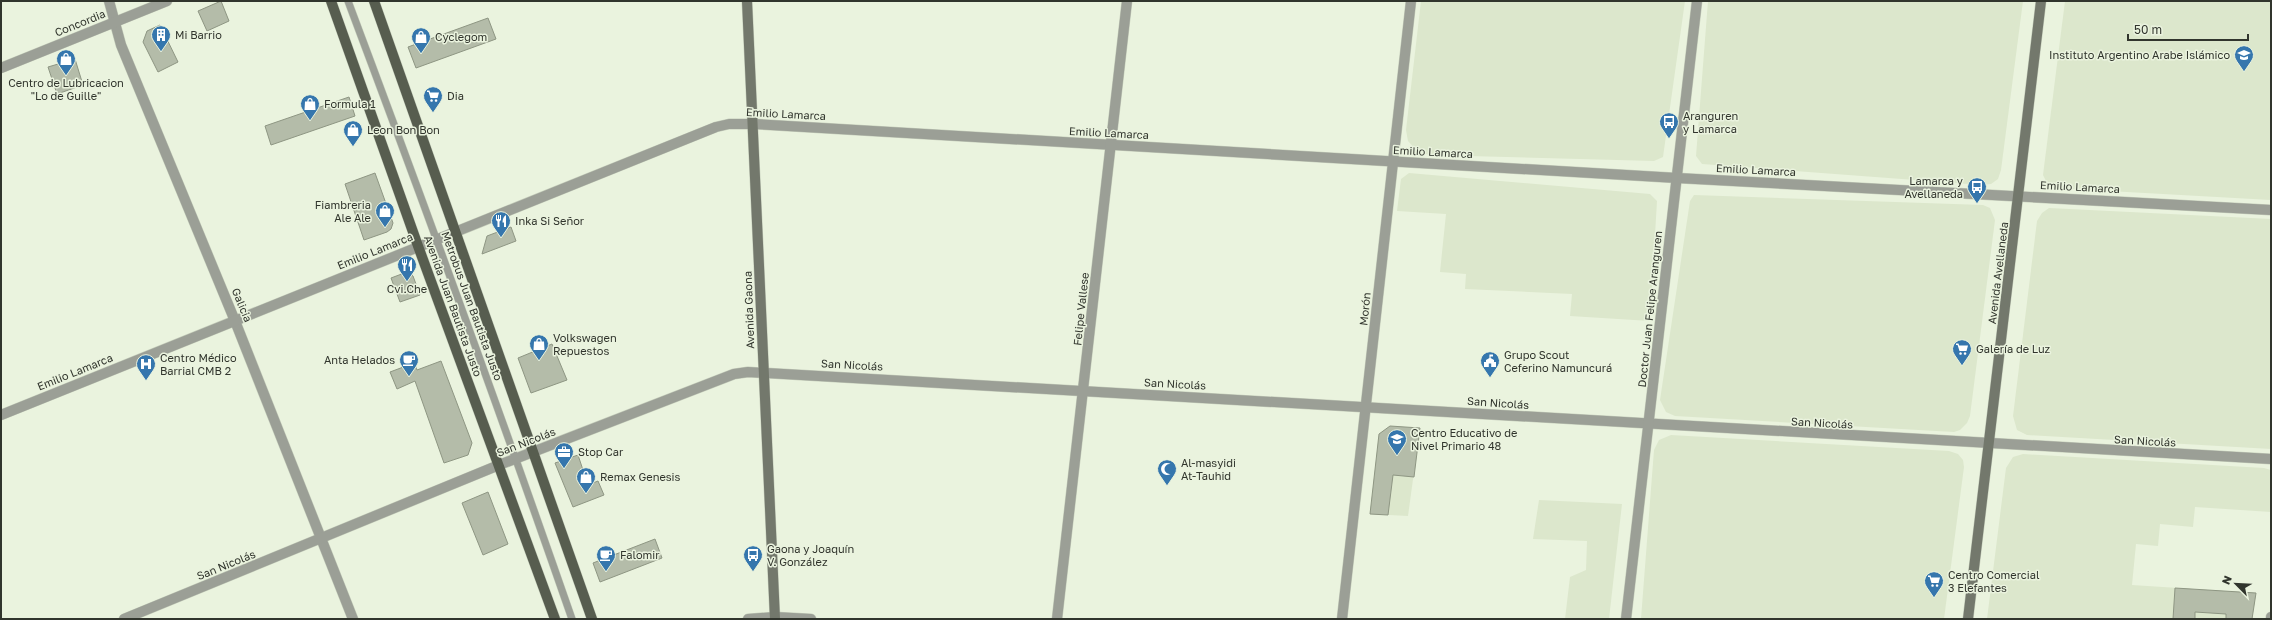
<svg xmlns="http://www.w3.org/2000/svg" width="2272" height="620" font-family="'Golos Text',sans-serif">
<rect width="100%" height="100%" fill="#eaf3de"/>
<g fill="#dce7cc">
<polygon points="1421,1 1685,1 1663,157 1654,161 1429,155 1417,151 1408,141 1406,130"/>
<polygon points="1708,1 2023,1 2001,170 1998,179 1991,184 1982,185 1702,164 1696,156"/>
<polygon points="2065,1 2271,1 2271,200 2055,188 2048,185 2043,175"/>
<polygon points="1409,173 1650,194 1657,201 1650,321 1570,316 1572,294 1465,289 1466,274 1440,272 1446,214 1397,211 1401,179"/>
<polygon points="1694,195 1983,205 1990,208 1995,220 1970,416 1967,423 1960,430 1954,432 1675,416 1666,412 1660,400 1690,201"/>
<polygon points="2049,208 2271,219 2271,449 2027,435 2017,430 2013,416 2037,221 2042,213"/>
<polygon points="1390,426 1420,428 1408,516 1370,514 1379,434"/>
<polygon points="1671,435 1949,451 1958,454 1963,460 1964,467 1944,619 1641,619 1654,450 1659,440"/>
<polygon points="2023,454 2264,468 2271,470 2271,512 2195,507 2193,527 2160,524 2158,546 2136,544 2132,585 2256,593 2252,619 1987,619 2006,468 2013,457"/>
<polygon points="1539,500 1622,504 1609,619 1565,619 1570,577 1586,570 1587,541 1533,539"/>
</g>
<g fill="#b4bca9" stroke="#8e9683">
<polygon points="221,1 229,21 207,31 198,11"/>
<polygon points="488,18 496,39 416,68 408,47"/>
<polygon points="160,25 178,62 158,72 143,42 147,31"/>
<polygon points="75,59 83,85 57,94 48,67"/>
<polygon points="349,97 355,116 271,145 265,126"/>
<polygon points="375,173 393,223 391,229 387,232 364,240 345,184"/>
<polygon points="511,227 516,241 482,254 487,236"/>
<polygon points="407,272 413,276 420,295 400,302 391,278"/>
<polygon points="552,344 567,380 531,393 518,358"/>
<polygon points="441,361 472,443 468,455 444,463 415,381 397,389 390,372 414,363 417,370"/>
<polygon points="1390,426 1420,428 1414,477 1393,475 1388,515 1370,514 1379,434"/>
<polygon points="578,455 588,485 598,481 604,495 573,507 555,463"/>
<polygon points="488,492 508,544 483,555 462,503"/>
<polygon points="655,539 662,558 600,582 593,563"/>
<polygon points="2175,588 2256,593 2252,619 2226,619 2226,614 2195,612 2195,619 2173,619"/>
</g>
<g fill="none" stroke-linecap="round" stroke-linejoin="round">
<defs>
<path id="lane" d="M348,1C425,206 500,412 572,619"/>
<g id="street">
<polyline points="109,1 121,45 235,321 353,619"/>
<polyline points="1,68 167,1"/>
<polyline points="1,415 716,127 729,124 754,124 1677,178 2271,210"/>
<polyline points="124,619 499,465 734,374 748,372 2271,459"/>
<polyline points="748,619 775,617 811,619"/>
<polyline points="1057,619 1127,1"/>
<polyline points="1342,619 1411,1"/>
<polyline points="1626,619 1697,1"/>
<polyline points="2271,619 2271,617"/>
</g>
<g id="secondary">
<polyline points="747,1 775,619"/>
<polyline points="1968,619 2041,1"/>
</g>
<g id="primary">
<polyline points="331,1 418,246 555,619"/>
<path d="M374,1C445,208 521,413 592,619"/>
</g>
</defs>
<use href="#lane" stroke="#c5cdbb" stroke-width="8"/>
<use href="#street" stroke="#c5cdbb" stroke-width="11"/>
<use href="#secondary" stroke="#c5cdbb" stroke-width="11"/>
<use href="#primary" stroke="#c5cdbb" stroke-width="11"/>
<use href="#lane" stroke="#9b9f96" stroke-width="7"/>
<use href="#street" stroke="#9b9f96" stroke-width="10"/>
<use href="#secondary" stroke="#73786c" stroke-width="10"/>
<use href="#primary" stroke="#575d4f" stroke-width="10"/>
</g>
<defs>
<symbol id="building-pin" viewBox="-11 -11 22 30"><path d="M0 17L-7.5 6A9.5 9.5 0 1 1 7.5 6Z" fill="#3576ad" stroke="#eaf3de"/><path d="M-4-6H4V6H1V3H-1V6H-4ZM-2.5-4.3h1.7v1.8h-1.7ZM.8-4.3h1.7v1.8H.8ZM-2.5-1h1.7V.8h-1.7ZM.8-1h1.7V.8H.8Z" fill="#fff"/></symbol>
<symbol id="shop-pin" viewBox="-11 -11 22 30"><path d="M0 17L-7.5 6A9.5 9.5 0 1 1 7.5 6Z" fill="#3576ad" stroke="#eaf3de"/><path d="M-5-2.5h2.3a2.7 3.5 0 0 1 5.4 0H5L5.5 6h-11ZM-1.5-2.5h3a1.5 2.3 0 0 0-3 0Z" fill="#fff"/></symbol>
<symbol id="school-pin" viewBox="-11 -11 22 30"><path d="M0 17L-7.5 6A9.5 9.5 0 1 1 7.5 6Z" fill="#3576ad" stroke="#eaf3de"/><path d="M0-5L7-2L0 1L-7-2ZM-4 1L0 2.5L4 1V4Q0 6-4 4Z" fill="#fff"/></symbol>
<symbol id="supermarket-pin" viewBox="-11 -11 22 30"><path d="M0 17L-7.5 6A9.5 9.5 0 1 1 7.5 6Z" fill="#3576ad" stroke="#eaf3de"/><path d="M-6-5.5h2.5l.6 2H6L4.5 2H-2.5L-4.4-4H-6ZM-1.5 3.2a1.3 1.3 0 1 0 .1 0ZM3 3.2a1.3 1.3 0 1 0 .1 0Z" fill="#fff"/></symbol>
<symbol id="bus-pin" viewBox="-11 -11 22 30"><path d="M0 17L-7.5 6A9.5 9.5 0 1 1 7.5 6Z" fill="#3576ad" stroke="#eaf3de"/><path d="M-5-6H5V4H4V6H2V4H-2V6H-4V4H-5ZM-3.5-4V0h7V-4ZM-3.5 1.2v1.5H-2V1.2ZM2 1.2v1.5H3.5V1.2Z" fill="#fff"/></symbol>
<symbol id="restaurant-pin" viewBox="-11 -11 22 30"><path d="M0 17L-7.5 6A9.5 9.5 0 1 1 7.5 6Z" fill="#3576ad" stroke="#eaf3de"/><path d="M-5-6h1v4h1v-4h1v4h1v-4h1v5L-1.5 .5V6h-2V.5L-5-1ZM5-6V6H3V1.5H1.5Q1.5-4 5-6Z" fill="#fff"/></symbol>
<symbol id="cafe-pin" viewBox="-11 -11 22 30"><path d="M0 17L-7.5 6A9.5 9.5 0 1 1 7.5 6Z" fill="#3576ad" stroke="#eaf3de"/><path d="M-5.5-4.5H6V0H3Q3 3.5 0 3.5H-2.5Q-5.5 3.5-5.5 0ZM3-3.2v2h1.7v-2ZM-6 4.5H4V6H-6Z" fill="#fff"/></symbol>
<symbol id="civic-pin" viewBox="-11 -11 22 30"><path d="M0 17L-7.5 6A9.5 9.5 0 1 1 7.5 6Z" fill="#3576ad" stroke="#eaf3de"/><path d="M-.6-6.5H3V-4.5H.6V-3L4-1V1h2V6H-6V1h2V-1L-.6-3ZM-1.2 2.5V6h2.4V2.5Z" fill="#fff"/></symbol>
<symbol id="hospital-pin" viewBox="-11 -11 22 30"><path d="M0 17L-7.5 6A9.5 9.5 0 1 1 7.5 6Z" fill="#3576ad" stroke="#eaf3de"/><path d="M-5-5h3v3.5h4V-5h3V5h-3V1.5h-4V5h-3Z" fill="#fff"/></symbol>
<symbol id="office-pin" viewBox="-11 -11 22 30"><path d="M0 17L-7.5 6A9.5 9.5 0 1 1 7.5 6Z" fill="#3576ad" stroke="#eaf3de"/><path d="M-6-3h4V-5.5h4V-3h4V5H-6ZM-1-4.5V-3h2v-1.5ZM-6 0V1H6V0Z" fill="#fff"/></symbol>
<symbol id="mosque-pin" viewBox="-11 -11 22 30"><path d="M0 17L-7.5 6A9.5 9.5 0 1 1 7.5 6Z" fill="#3576ad" stroke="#eaf3de"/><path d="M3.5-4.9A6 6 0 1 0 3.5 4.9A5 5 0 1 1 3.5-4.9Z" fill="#fff"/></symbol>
</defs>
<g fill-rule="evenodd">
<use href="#building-pin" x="150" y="24" width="22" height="30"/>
<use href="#shop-pin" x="410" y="26" width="22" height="30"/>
<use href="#school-pin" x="2233" y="44" width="22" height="30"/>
<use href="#shop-pin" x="55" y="48" width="22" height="30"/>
<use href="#supermarket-pin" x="422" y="85" width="22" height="30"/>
<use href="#shop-pin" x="299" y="93" width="22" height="30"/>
<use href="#bus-pin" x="1658" y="111" width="22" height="30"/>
<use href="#shop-pin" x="342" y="119" width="22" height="30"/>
<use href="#bus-pin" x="1966" y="176" width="22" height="30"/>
<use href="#shop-pin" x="374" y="200" width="22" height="30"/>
<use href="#restaurant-pin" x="490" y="210" width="22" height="30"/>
<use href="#restaurant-pin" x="396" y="254" width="22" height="30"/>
<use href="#shop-pin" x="528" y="333" width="22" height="30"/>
<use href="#supermarket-pin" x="1951" y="338" width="22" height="30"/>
<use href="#cafe-pin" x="398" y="349" width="22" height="30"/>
<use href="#civic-pin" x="1479" y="350" width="22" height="30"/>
<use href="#hospital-pin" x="135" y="353" width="22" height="30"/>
<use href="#school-pin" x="1386" y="428" width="22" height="30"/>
<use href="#office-pin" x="553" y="441" width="22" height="30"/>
<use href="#mosque-pin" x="1156" y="458" width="22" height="30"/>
<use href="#shop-pin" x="575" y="466" width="22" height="30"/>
<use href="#cafe-pin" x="595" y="544" width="22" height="30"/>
<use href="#bus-pin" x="742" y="544" width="22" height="30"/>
<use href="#supermarket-pin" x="1923" y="570" width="22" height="30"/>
</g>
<g text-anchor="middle" stroke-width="3" stroke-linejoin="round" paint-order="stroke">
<g font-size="11" fill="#31352d" stroke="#eaf3de">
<text transform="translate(80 23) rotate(-22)" y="4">Concordia</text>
<text transform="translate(786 114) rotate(3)" y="4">Emilio Lamarca</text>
<text transform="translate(1109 133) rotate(3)" y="4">Emilio Lamarca</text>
<text transform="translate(1433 152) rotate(3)" y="4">Emilio Lamarca</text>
<text transform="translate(1756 170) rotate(3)" y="4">Emilio Lamarca</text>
<text transform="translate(2080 187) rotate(3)" y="4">Emilio Lamarca</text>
<text transform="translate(375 251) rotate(-22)" y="4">Emilio Lamarca</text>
<text transform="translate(1998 273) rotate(-83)" y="4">Avenida Avellaneda</text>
<text transform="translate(242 305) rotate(68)" y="4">Galicia</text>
<text transform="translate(453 306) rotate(70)" y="4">Avenida Juan Bautista Justo</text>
<text transform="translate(472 306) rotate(70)" y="4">Metrobus Juan Bautista Justo</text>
<text transform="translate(1081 309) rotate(-84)" y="4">Felipe Vallese</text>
<text transform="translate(1365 309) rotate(-84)" y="4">Morón</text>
<text transform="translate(1650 309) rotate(-84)" y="4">Doctor Juan Felipe Aranguren</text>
<text transform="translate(749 310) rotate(-92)" y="4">Avenida Gaona</text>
<text transform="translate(852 365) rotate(3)" y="4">San Nicolás</text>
<text transform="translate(75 372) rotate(-22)" y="4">Emilio Lamarca</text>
<text transform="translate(1175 384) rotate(3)" y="4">San Nicolás</text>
<text transform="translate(1498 403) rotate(4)" y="4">San Nicolás</text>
<text transform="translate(1822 423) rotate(3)" y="4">San Nicolás</text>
<text transform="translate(2145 441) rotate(3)" y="4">San Nicolás</text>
<text transform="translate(526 442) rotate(-21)" y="4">San Nicolás</text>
<text transform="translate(226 565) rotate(-22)" y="4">San Nicolás</text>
</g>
<g font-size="11" fill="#31352d" stroke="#eaf3de" text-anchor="start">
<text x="175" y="39">Mi Barrio</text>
<text x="435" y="41">Cyclegom</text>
<text x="2230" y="59" text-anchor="end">Instituto Argentino Arabe Islámico</text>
<text x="66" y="87" text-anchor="middle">Centro de Lubricacion<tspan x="66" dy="13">"Lo de Guille"</tspan></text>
<text x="447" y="100">Dia</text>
<text x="324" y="108">Formula 1</text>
<text x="1683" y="120">Aranguren<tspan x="1683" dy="13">y Lamarca</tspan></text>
<text x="367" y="134">Leon Bon Bon</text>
<text x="1963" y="185" text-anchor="end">Lamarca y<tspan x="1963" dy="13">Avellaneda</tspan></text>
<text x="371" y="209" text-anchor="end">Fiambreria<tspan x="371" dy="13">Ale Ale</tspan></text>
<text x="515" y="225">Inka Si Señor</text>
<text x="407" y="293" text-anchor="middle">Cvi.Che</text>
<text x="553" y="342">Volkswagen<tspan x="553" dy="13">Repuestos</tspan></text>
<text x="1976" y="353">Galería de Luz</text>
<text x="1504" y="359">Grupo Scout<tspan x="1504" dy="13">Ceferino Namuncurá</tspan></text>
<text x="160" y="362">Centro Médico<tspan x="160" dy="13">Barrial CMB 2</tspan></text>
<text x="395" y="364" text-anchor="end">Anta Helados</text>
<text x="1411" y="437">Centro Educativo de<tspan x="1411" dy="13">Nivel Primario 48</tspan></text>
<text x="578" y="456">Stop Car</text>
<text x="1181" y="467">Al-masyidi<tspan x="1181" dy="13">At-Tauhid</tspan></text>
<text x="600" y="481">Remax Genesis</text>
<text x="767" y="553">Gaona y Joaquín<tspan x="767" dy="13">V. González</tspan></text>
<text x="620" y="559">Falomir</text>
<text x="1948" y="579">Centro Comercial<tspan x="1948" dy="13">3 Elefantes</tspan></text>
</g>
</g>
<rect width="2272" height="620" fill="none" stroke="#31352d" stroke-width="4"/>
<g transform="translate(2236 584) rotate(294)" stroke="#eaf3de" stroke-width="3" paint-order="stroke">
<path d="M0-3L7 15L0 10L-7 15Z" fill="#31352d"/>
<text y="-6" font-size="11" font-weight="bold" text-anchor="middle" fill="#31352d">N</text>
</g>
<path d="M2128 34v6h120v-6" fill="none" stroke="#31352d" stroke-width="2"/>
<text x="2134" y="34" font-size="12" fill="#31352d" stroke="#eaf3de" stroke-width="3" paint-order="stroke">50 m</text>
</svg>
